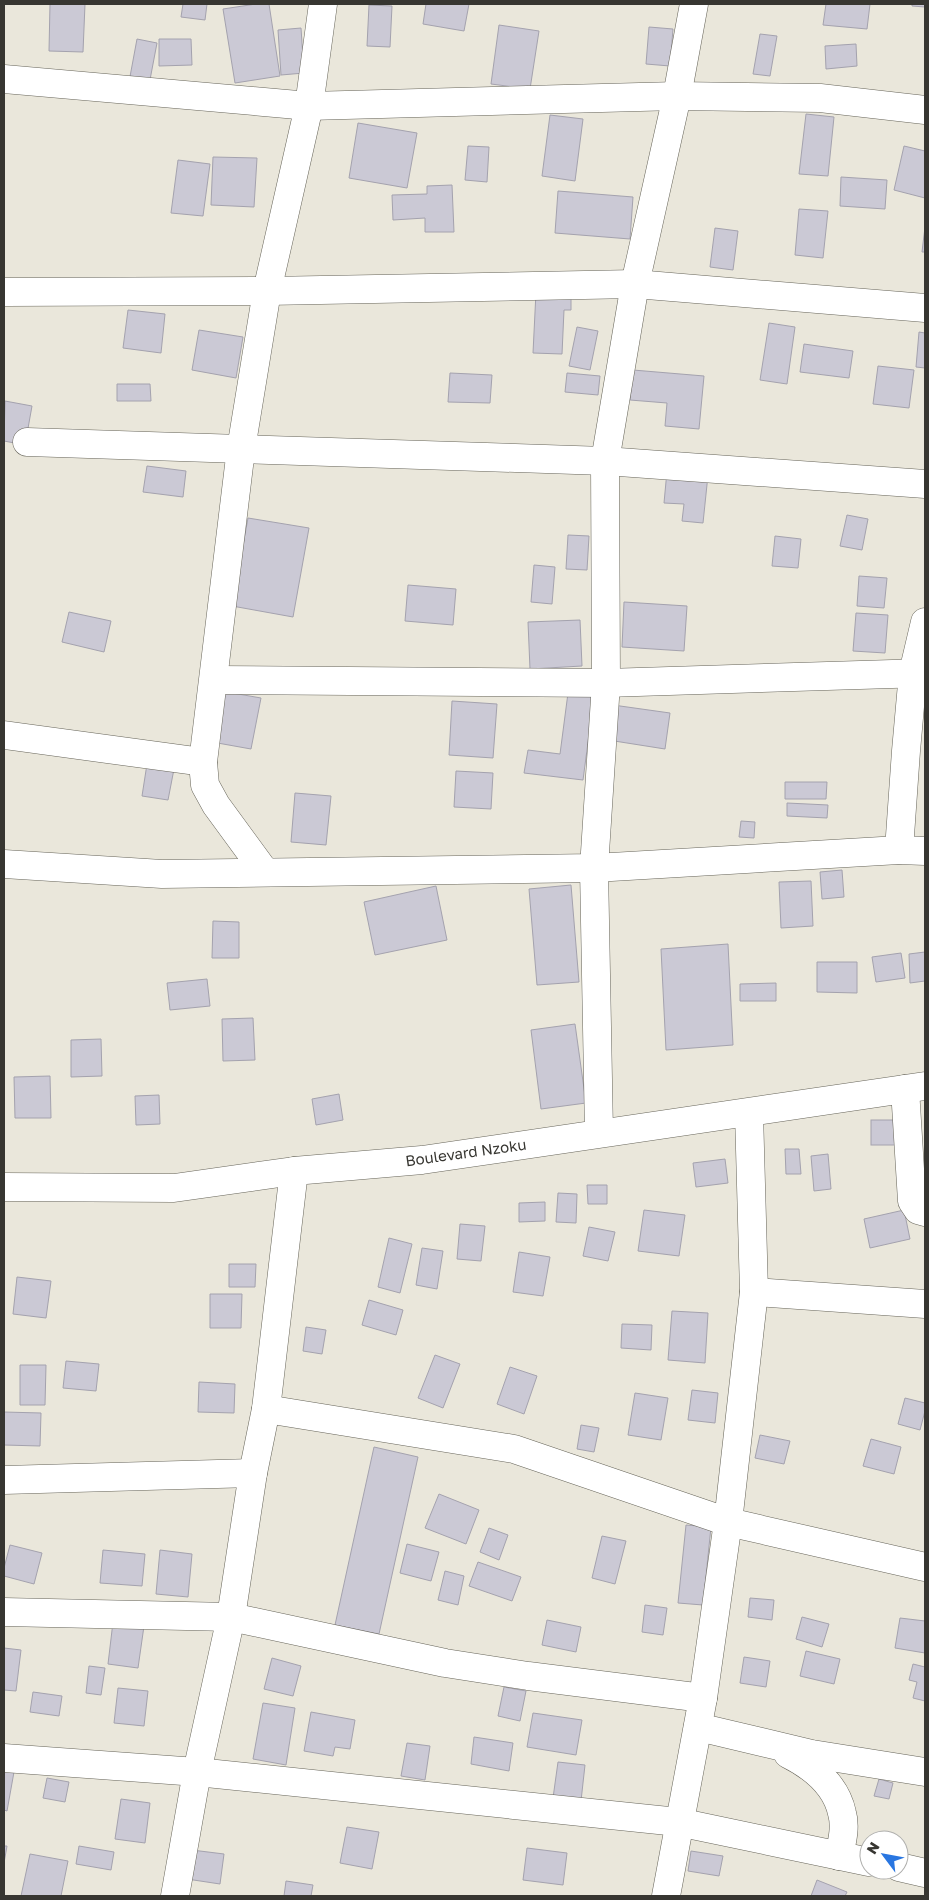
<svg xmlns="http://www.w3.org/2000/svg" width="929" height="1900" font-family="'Golos Text',sans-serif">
<rect width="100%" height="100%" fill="#eae7db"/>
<g fill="#cbc9d5" stroke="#a4a2ae">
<polygon points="50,4 85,4 83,52 49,51"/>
<polygon points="183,4 207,4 205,20 181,17"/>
<polygon points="256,4 269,4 280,76 235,83 223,9"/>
<polygon points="426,4 469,4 464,31 423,24"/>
<polygon points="826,4 870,4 867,29 823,25"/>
<polygon points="912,4 925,4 925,7 912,6"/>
<polygon points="369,5 392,6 390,47 367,46"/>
<polygon points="499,25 539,31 530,89 491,84"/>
<polygon points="649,27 673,29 670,66 646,64"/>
<polygon points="301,28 304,73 281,75 278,30"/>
<polygon points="760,34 777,36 770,76 753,74"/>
<polygon points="137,39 157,43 149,85 129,82"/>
<polygon points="159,39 191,39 192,65 159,66"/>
<polygon points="856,44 857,66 826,69 825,46"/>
<polygon points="806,114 834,117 828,176 799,174"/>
<polygon points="550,115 583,119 575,181 542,176"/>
<polygon points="358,123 417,133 407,188 349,178"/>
<polygon points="468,146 489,147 487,182 465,180"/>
<polygon points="904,146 925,151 925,198 894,190"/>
<polygon points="213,157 257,158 254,207 211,205"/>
<polygon points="178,160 210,164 203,216 171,213"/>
<polygon points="841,177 887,180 885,209 840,206"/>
<polygon points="452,185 454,232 425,232 425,218 393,220 392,195 427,194 427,186"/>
<polygon points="558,191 633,197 630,239 555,233"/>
<polygon points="799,209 828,211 823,258 795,255"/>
<polygon points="925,227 925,252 922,252"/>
<polygon points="715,228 738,231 733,270 710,267"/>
<polygon points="536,292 571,294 571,310 564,310 562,354 533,353"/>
<polygon points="128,310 165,314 161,353 123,348"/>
<polygon points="769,323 795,327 787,384 760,380"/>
<polygon points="577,327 598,331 590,370 569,366"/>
<polygon points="199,330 243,337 236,378 192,370"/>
<polygon points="919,332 925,333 925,368 916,367"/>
<polygon points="804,344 853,351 849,378 800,372"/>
<polygon points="878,366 914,370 909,408 873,404"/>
<polygon points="633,370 704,376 699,429 665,426 667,403 630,400"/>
<polygon points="450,373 492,375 490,403 448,402"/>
<polygon points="567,373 600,376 598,395 565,392"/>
<polygon points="117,384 150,384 151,401 117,401"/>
<polygon points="5,401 32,406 25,445 4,441"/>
<polygon points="147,466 186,471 183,497 143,492"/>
<polygon points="667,471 708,475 703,523 682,521 684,504 664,503"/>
<polygon points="847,515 868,519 862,550 840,546"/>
<polygon points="248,518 309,528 293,617 232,606"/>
<polygon points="568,535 589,536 587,570 566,569"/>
<polygon points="775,536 801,539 798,568 772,566"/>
<polygon points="534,565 555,567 552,604 531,602"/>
<polygon points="859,576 887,578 884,608 857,606"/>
<polygon points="408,585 456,589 453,625 405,621"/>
<polygon points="624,602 687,606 684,651 622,647"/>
<polygon points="69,612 111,621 104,652 62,642"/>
<polygon points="856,613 888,615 885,653 853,651"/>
<polygon points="580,620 582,666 530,669 528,622"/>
<polygon points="221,691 261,698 251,749 212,742"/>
<polygon points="568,693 594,697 583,780 524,773 528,750 560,754"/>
<polygon points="452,701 497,704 493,758 449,755"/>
<polygon points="613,705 670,713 665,749 608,740"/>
<polygon points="147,764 174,769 168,800 142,796"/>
<polygon points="456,771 493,773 491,809 454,807"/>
<polygon points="785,782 827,782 826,799 785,799"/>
<polygon points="295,793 331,796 326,845 291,842"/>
<polygon points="787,803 828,805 827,818 787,816"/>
<polygon points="741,821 755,822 754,838 739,837"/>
<polygon points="842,870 844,897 822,899 820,872"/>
<polygon points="811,881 813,926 781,928 779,882"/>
<polygon points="571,885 579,982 537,985 529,889"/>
<polygon points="436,886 447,940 375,955 364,902"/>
<polygon points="213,921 239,922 239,958 212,958"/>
<polygon points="728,944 733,1045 666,1050 661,949"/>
<polygon points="925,952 925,981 910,983 909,954"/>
<polygon points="901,953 905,978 876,982 872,957"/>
<polygon points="817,962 857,962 857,993 817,992"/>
<polygon points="207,979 210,1006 170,1010 167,983"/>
<polygon points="776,983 776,1001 740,1001 740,984"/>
<polygon points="253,1018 255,1060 223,1061 222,1019"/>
<polygon points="575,1024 586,1103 541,1109 531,1030"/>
<polygon points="101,1039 102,1076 71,1077 71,1040"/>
<polygon points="50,1076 51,1118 15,1118 14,1077"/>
<polygon points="339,1094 343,1120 316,1125 312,1099"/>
<polygon points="159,1095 160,1124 136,1125 135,1096"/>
<rect x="871" y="1120" width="27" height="25"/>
<polygon points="785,1149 799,1149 801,1174 786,1174"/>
<polygon points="828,1154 831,1189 814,1191 811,1156"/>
<polygon points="725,1159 728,1183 696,1187 693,1163"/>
<polygon points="587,1185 607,1185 607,1204 588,1204"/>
<polygon points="558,1193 577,1194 576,1223 556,1222"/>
<polygon points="545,1202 545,1221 519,1222 519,1203"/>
<polygon points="644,1210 685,1215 679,1256 638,1251"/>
<polygon points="904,1210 910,1239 870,1248 864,1219"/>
<polygon points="460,1224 485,1226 481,1261 457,1259"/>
<polygon points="589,1227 615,1232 608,1261 583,1256"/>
<polygon points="389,1238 412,1244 400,1293 378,1287"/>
<polygon points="422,1248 443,1251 437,1289 416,1285"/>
<polygon points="519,1252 550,1257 543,1296 513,1292"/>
<polygon points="229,1264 256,1264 255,1287 229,1287"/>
<polygon points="17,1277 51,1281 46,1318 13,1314"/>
<polygon points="210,1294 242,1294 241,1328 210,1328"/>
<polygon points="369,1300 403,1310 396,1335 362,1325"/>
<polygon points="672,1311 708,1313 705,1363 668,1360"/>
<polygon points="622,1324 652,1325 651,1350 621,1348"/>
<polygon points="306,1327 326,1330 322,1354 303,1351"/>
<polygon points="435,1355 460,1364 443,1408 418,1398"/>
<polygon points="66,1361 99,1364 96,1391 63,1388"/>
<polygon points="20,1365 46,1365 45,1405 20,1405"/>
<polygon points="510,1367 537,1376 524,1414 497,1404"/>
<polygon points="199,1382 235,1384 234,1413 198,1412"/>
<polygon points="692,1390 718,1393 715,1423 688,1420"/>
<polygon points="635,1393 668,1398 661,1440 628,1435"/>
<polygon points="905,1398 925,1403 925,1411 920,1430 898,1424"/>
<polygon points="4,1412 41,1413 40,1446 4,1445"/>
<polygon points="581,1425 599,1428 594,1452 577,1449"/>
<polygon points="760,1435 790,1441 784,1464 755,1458"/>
<polygon points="871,1439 901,1447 894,1474 863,1466"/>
<polygon points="374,1447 418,1457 379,1634 335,1625"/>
<polygon points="439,1494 479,1510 466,1544 425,1528"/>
<polygon points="686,1525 711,1527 703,1605 678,1603"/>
<polygon points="489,1528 508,1535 499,1560 480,1552"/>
<polygon points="602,1536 626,1541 615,1584 592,1578"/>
<polygon points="407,1544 439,1552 431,1581 400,1573"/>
<polygon points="10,1545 42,1553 34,1584 4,1576 4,1568"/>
<polygon points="103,1550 145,1554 142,1586 100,1583"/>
<polygon points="160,1550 192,1554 188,1597 156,1594"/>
<polygon points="478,1562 521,1577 512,1601 469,1586"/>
<polygon points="445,1571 464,1576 458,1605 438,1600"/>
<polygon points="750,1598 774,1600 772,1620 748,1617"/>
<polygon points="645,1605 667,1608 663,1635 642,1632"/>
<polygon points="802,1617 829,1624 822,1647 796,1639"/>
<polygon points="900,1618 925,1621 925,1653 895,1648"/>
<polygon points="547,1620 581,1627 576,1652 542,1645"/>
<polygon points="113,1622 144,1626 138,1668 108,1664"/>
<polygon points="4,1648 21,1650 16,1691 4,1690"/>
<polygon points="806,1651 840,1659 834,1684 800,1676"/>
<polygon points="744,1657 770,1661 766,1687 740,1683"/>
<polygon points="272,1658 301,1666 293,1696 264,1689"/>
<polygon points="913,1664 925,1667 925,1701 913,1698 917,1682 909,1680"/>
<polygon points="89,1666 105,1668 101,1695 86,1693"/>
<polygon points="504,1687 526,1691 520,1721 498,1716"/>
<polygon points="118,1688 148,1691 144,1726 114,1723"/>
<polygon points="33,1692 62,1696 59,1716 30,1712"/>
<polygon points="263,1703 295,1708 286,1765 253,1759"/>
<polygon points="311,1712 355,1720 350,1749 335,1747 333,1756 304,1751"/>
<polygon points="533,1713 582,1720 576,1755 527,1747"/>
<polygon points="474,1737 513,1743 509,1771 471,1764"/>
<polygon points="407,1743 430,1746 425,1780 401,1776"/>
<polygon points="558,1762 585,1765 581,1801 553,1798"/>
<polygon points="4,1771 14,1772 7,1811 4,1810"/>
<polygon points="47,1778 69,1782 65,1802 43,1798"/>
<polygon points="879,1779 893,1783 889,1799 874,1796"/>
<polygon points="121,1799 150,1803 145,1843 115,1839"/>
<polygon points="347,1827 379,1832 372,1869 340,1863"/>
<polygon points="4,1846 7,1846 4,1863"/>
<polygon points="79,1846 114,1852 111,1870 76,1864"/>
<polygon points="527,1848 567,1853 563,1885 523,1880"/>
<polygon points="192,1850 224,1854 220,1884 187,1879"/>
<polygon points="691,1851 723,1856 719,1876 688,1871"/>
<polygon points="30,1854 68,1861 61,1896 21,1896"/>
<polygon points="817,1880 847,1892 845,1896 811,1896"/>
<polygon points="286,1881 313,1885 311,1896 284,1896"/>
</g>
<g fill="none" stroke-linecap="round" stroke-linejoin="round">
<defs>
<g id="minor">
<polyline points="4,79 309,106 677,96 820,98 925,110"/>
<polyline points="4,292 267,291 635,284 925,308"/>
<polyline points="27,442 605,461 925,484"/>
<polyline points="214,680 606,683 925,673"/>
<polyline points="4,735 203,762"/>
<polyline points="899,850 906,751 913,673 925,622"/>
<polyline points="4,864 162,874 594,868 899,850 925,851"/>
<polyline points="265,872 216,805 205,785 203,762 241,449 267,291 309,106 323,4"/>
<polyline points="905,1089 912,1201 918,1210 925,1212"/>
<polyline points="599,1133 594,868 606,683 605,461 635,284 677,96 694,4"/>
<polyline points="4,1187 174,1188 294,1171 422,1160 925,1086"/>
<polyline points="754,1292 925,1304"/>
<polyline points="266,1409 514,1449 728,1522 925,1567"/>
<polyline points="4,1480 253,1473"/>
<polyline points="4,1612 231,1617 445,1663 528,1676 703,1698"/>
<polyline points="698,1727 812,1754 925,1772"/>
<path d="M788,1754C812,1766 836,1785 842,1813C846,1827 842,1842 839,1856"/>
<polyline points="4,1758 197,1772 678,1822 869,1862"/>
<polyline points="899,1867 925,1873"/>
<polyline points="175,1896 197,1772 231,1617 253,1473 266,1409 294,1171"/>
<polyline points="666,1896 703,1698 728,1522 754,1292 749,1113"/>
</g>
</defs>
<use href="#minor" stroke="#67655a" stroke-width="29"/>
<use href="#minor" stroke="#fff" stroke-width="28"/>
</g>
<g text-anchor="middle" stroke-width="4" stroke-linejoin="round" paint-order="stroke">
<g font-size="15" fill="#373631" stroke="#fff">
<text transform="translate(466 1153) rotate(-8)" y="5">Boulevard Nzoku</text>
</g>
</g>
<rect width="929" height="1900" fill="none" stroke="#373631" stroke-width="10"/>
<g transform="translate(884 1855) rotate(302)"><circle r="24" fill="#ffffff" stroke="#afafad"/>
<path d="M0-4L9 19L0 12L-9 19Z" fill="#2976e1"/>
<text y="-8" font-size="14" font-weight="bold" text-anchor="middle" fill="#373631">N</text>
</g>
</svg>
